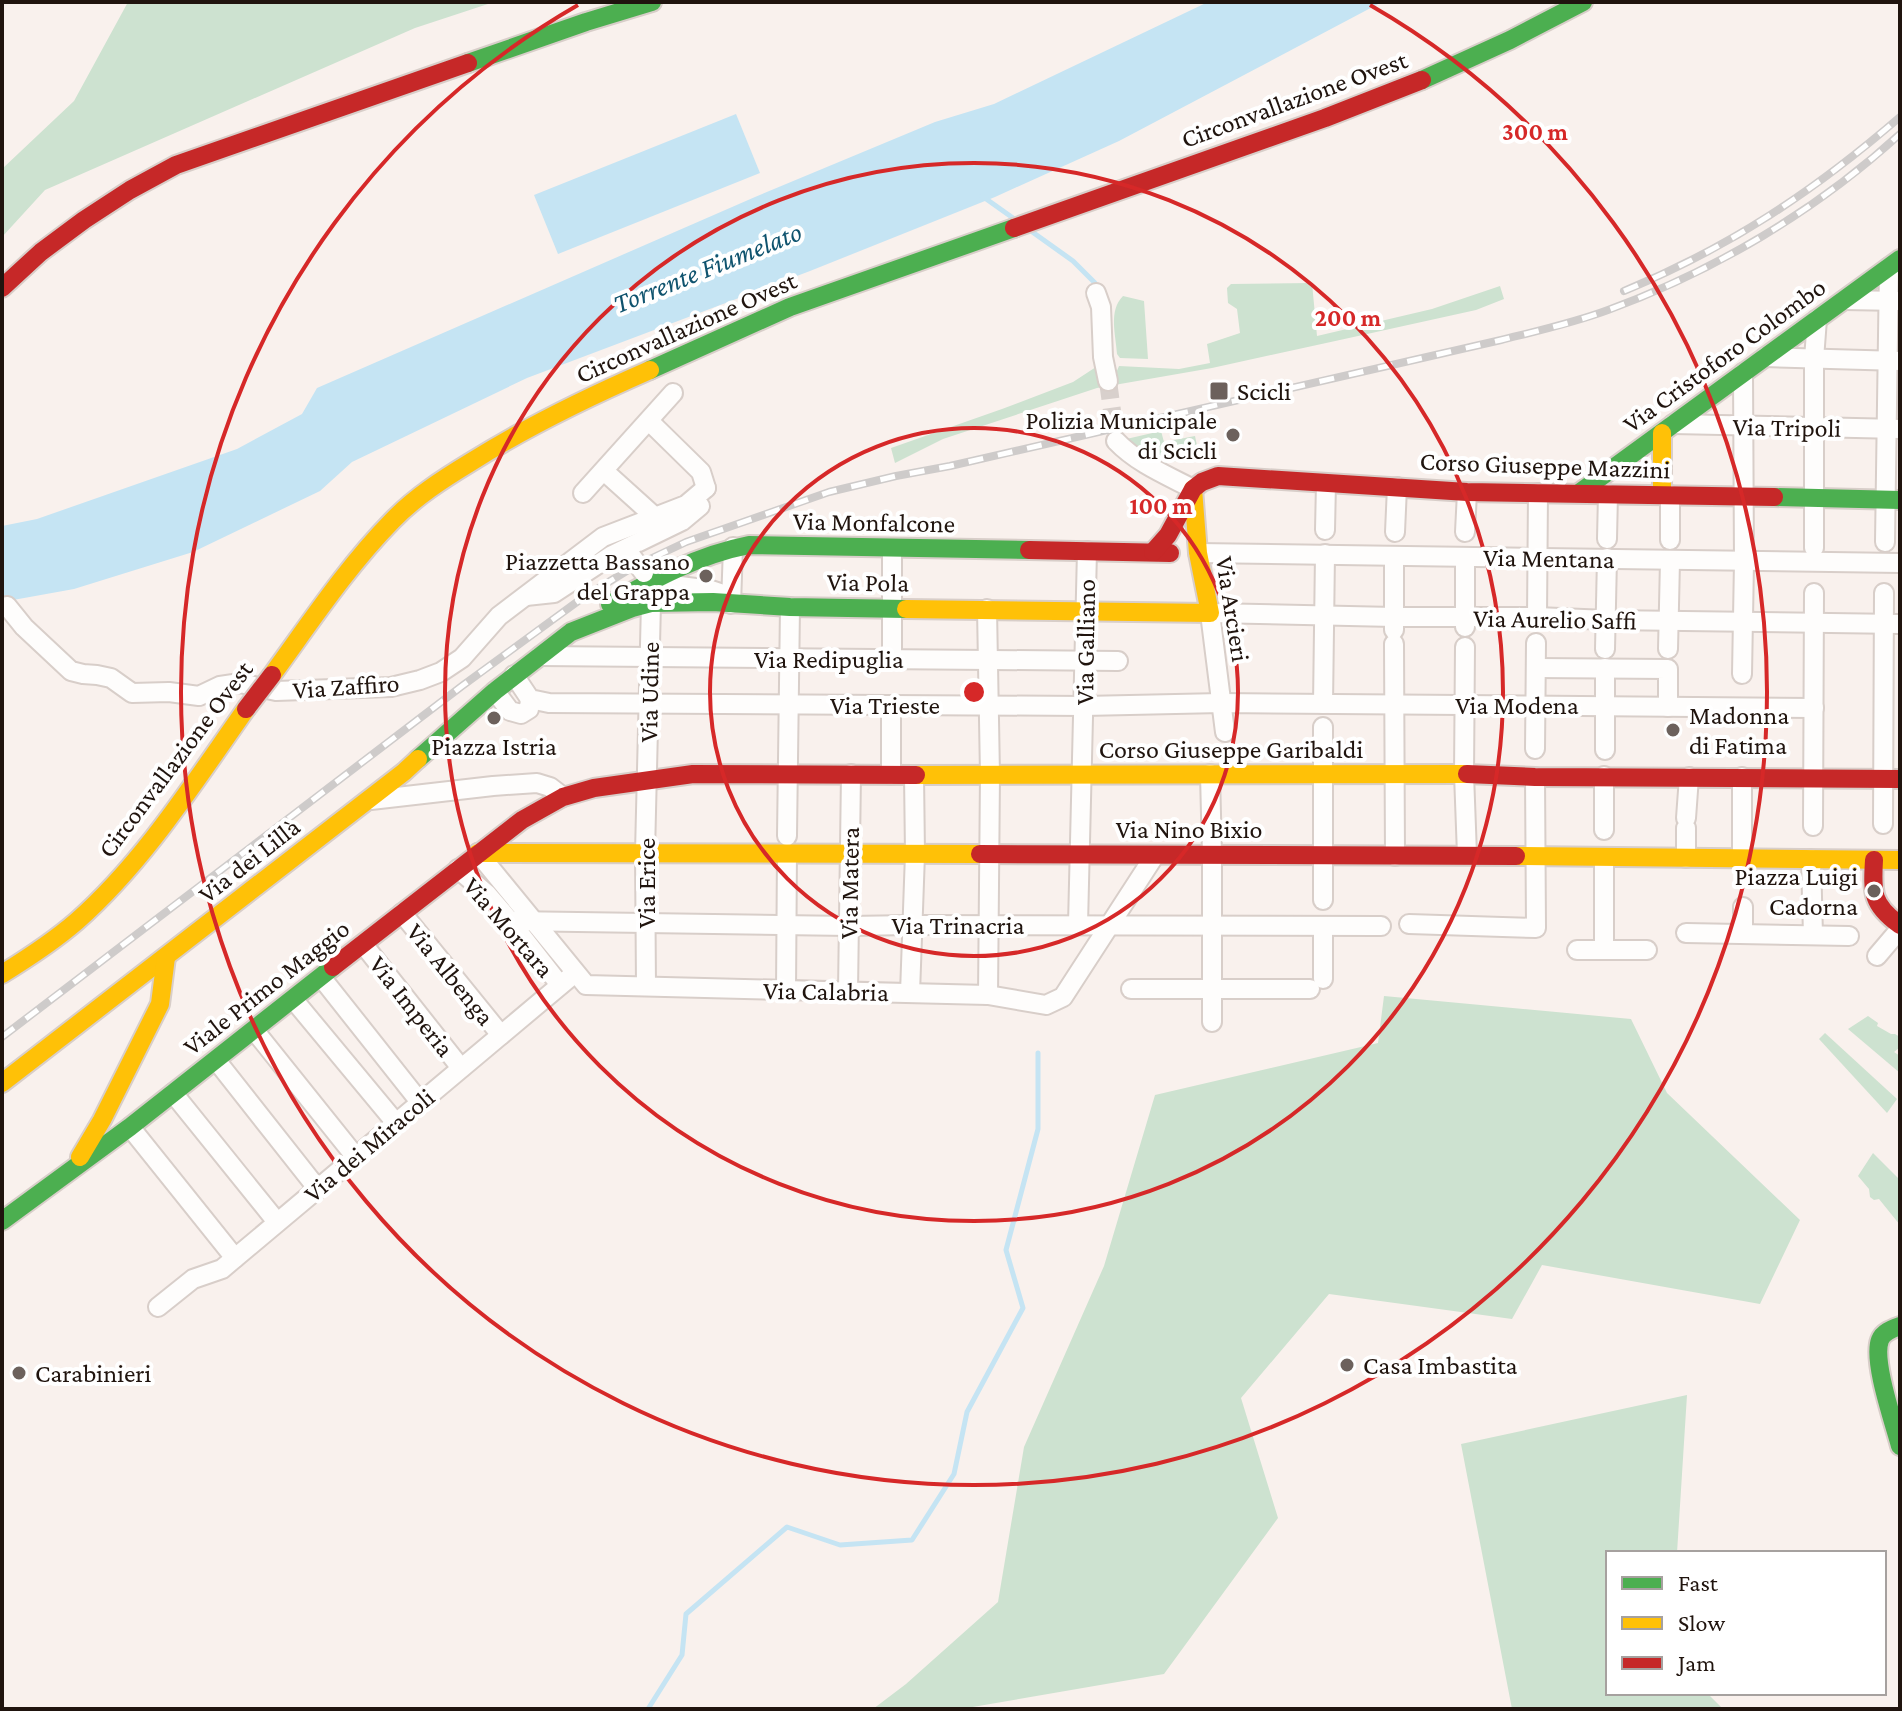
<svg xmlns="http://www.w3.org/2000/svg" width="1902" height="1711" font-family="'Crimson Pro',serif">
<rect width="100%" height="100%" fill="#f9f1ed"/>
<g fill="#cde2d0">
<polygon points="128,2 494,2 415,28 45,190 2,237 2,169 74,101"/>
<polygon points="1312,283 1317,336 1432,309 1500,286 1504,299 1476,310 1349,338 1212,368 1097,388 943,439 895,463 891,448 1002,409 1073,382 1096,367 1113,380 1119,366 1179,369 1210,363 1207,344 1240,333 1237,309 1228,303 1227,288 1231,284"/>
<path d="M1123,296L1144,301L1148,359L1120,358L1117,354C1116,335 1108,311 1123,296Z"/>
<polygon points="1161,431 1164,442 1195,436 1199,455 1168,463 1157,464 1122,440"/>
<polygon points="1384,996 1631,1019 1667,1093 1800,1220 1760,1304 1542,1265 1512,1319 1329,1294 1241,1398 1278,1518 1164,1674 961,1709 873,1709 906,1684 998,1602 1024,1447 1104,1266 1155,1095 1378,1043"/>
<polygon points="1868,1016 1878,1023 1877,1026 1891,1034 1895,1034 1900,1037 1900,1047 1894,1052 1900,1056 1900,1073 1848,1029"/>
<polygon points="1825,1033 1897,1099 1887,1113 1819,1039"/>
<polygon points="1873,1153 1900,1180 1900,1225 1879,1199 1874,1200 1870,1197 1869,1189 1858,1176"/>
<polygon points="1687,1395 1677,1553 1608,1553 1608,1693 1707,1693 1723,1709 1512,1709 1461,1444"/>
</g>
<g fill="#c5e4f3">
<polygon points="1208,2 1382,2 1119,141 995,197 810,271 527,378 352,462 320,491 193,552 74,589 2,602 2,526 37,519 237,449 302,414 317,388 755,197 935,122 994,104"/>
<polygon points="736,114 760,173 558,254 534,195"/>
</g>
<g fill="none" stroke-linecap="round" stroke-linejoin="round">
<g stroke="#c5e4f3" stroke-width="5">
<polyline points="982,196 1013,218"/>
<polyline points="1031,231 1073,261 1095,283"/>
<polyline points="648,1709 682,1655 686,1614 787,1527 840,1545 912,1540 954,1474 967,1412 1023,1308 1006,1250 1038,1129 1038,1053"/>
</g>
<polyline stroke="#d8d0cc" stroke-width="18" stroke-dasharray="18 9" stroke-linecap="butt" points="1108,381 1116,441"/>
<defs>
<g id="street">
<polyline points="1096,293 1101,307 1103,357 1108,381"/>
<polyline points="1844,300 1900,301"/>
<polyline points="1765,357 1900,361"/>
<polyline points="649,421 701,472 706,488"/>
<polyline points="1673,424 1900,429"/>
<path d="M1116,441C1137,463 1166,475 1193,489"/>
<polyline points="604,471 655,517"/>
<polyline points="583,493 673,393"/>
<polyline points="1325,530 1326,483"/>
<polyline points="1395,532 1397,487"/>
<polyline points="1465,532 1467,492"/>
<polyline points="1607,539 1608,494"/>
<polyline points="1670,540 1670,495"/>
<polyline points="1885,542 1889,267"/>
<polyline points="1814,548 1814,359 1817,319"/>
<polyline points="1198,553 1900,563"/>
<polyline points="649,582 711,590 726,595"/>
<polyline points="526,596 554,593 612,555 682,521 700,506"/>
<polyline points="731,604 733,547"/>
<polyline points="7,606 24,627 71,671 83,674 97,675 111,678 132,693 169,692 199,696 220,686 240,683 276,691 391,687 420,680 441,672 462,658 499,616 603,537 686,505 706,488"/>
<polyline points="987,609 990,775 988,995"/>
<polyline points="1537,617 1538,493"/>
<polyline points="1465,627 1465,557"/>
<polyline points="1394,630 1394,556"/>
<polyline points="1394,644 1395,856"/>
<polyline points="1465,647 1464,774 1467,855"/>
<polyline points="1605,649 1607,558"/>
<polyline points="1668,649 1670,561"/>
<polyline points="540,656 1118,661"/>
<polyline points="892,659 892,548"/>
<polyline points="1536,668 1668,669 1668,707"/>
<polyline points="1742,674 1744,562 1743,373"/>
<polyline points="514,675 530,699 549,703 1084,706 1221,703 1814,708"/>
<polyline points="495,691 510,711 521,714 529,709 530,699"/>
<polyline points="1323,704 1325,554"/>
<polyline points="1323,727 1323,900"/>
<polyline points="1225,732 1210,613 1394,617 1537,617 1607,620 1900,624"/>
<polyline points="1535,749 1536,643"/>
<polyline points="1605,750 1605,668"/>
<polyline points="1210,774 1212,855 1212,1022"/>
<polyline points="891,775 891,705"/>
<polyline points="1604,776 1604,830"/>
<polyline points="1742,777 1742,858"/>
<polyline points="371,800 493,786 537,783 550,787 563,797"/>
<polyline points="1686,818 1689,777"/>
<polyline points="1883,824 1884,593"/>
<polyline points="1813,826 1814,593"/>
<polyline points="787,836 790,607"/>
<polyline points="478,853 586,985 988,995 1046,1005 1063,997 1155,855"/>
<polyline points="1604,857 1604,950"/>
<polyline points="1686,858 1686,828"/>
<polyline points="1811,859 1813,935"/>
<polyline points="458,869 487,894 510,921 560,985"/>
<polyline points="1743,907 1743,934"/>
<polyline points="402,913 501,1035"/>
<polyline points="510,921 849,926 912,925 1381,926"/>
<polyline points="1409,924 1536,928 1535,777"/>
<polyline points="1078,925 1087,551"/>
<polyline points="1686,933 1849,936"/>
<polyline points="363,944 461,1068"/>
<polyline points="1577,950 1647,950"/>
<polyline points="1877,956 1900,929"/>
<polyline points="321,977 420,1102"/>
<polyline points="1323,979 1323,926"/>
<polyline points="646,986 645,853 651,603"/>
<polyline points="1131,989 1310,989"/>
<polyline points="786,990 787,853"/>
<polyline points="848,991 851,774"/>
<polyline points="910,993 915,854 914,775"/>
<polyline points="293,999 396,1123"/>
<polyline points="254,1030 355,1156"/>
<polyline points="216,1060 317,1188"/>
<polyline points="173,1093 277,1222"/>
<polyline points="130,1127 235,1258"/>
<polyline points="158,1307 193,1279 222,1269 575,973"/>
</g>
<g id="fast">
<polyline points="468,63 586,22 652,2"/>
<polyline points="1422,80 1510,40 1583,2"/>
<polyline points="650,370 790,307 1014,228"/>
<polyline points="1579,493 1900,259"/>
<polyline points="1774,497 1900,500"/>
<path d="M610,604C654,579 698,555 749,545L1029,550"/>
<polyline points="418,759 495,691 571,632 632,608 651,603 713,602 790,607 906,609"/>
<polyline points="2,1221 130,1127 333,967"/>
<path d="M1900,1326C1892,1329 1883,1332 1880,1340C1872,1361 1894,1423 1900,1446"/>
</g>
<g id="slow">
<polyline points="1662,433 1662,494"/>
<polyline points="906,609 1210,613 1198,553 1193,489"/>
<path d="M272,675C310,623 347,567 392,521C415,497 443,479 471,462C528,426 588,397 650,370"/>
<polyline points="916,775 1467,774"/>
<polyline points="478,853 980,854"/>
<polyline points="1516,856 1900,860"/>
<path d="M2,974C28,958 54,941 77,921C144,862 195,781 246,709"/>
<polyline points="2,1083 404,772 418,759"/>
<polyline points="80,1157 102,1120 160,1004 166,957"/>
</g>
<g id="jam">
<polyline points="1014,228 1325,118 1422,80"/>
<polyline points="2,288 41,252 84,220 130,190 176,165 468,63"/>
<polyline points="1029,550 1170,553"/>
<polyline points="1153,552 1168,535 1193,489 1202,482 1218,476 1467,492 1774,497"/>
<polyline points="1467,774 1535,777 1900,779"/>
<polyline points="980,854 1516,856"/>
<path d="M1874,860C1872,893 1872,905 1900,925"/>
<polyline points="333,967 522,820 563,797 594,788 693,774 916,775"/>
</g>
</defs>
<use href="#street" stroke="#d8cec9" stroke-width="22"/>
<use href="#fast" stroke="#d8cec9" stroke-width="22"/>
<use href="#slow" stroke="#d8cec9" stroke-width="22"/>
<use href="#jam" stroke="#d8cec9" stroke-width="22"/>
<use href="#street" stroke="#fefdfc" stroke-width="18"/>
<use href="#fast" stroke="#4caf50" stroke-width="18"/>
<use href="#slow" stroke="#ffc107" stroke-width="18"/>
<use href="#jam" stroke="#c62828" stroke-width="18"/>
<defs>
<g id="rail">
<path d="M1624,291C1730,247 1813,192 1900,117"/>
<path d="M2,1037L462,686L581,599L633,567L686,542L829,492L896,476L950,466L1501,340C1537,331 1573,323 1608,310C1714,271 1816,211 1900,134"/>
</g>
</defs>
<use href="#rail" stroke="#cecbca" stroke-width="8"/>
<use href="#rail" stroke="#fff" stroke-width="5" stroke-dasharray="15" stroke-linecap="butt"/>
<defs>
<polyline id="street-bridge" points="632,557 644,573"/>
<polyline id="jam-bridge" points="246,709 272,675"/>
</defs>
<use href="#street-bridge" stroke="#d8cec9" stroke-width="22" stroke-linecap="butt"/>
<use href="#jam-bridge" stroke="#d8cec9" stroke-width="22" stroke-linecap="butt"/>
<use href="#street-bridge" stroke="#fefdfc" stroke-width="18"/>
<use href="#jam-bridge" stroke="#c62828" stroke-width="18"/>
</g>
<g fill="none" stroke="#d62828" stroke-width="4">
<circle cx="974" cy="692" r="264"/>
<circle cx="974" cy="692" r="529"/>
<path d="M1370 5A793 793 0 1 1 578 5"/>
</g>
<g fill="#6c615c" stroke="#fff" stroke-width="3">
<rect x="1209" y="381" width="20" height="20" rx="4"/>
<circle cx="1233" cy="435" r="8"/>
<circle cx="706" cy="576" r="8"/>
<circle cx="494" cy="718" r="8"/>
<circle cx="1673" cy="730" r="8"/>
<circle cx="1874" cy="891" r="8"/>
<circle cx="1347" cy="1365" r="8"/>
<circle cx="19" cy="1373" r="8"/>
</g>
<g text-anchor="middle" stroke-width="8" stroke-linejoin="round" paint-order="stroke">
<g font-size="26" fill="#20140e" stroke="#fff">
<text transform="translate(1294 99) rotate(-20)" y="9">Circonvallazione Ovest</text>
<text transform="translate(686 327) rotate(-24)" y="9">Circonvallazione Ovest</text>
<text transform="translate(1724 355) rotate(-36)" y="9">Via Cristoforo Colombo</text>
<text transform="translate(1787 427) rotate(1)" y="9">Via Tripoli</text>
<text transform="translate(1545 465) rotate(2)" y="9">Corso Giuseppe Mazzini</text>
<text transform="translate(874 522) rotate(1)" y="9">Via Monfalcone</text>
<text transform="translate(1549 558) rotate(1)" y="9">Via Mentana</text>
<text transform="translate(868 582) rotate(1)" y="9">Via Pola</text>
<text transform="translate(1233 609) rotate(81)" y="9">Via Arcieri</text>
<text transform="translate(1555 619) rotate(1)" y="9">Via Aurelio Saffi</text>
<text transform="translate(1085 642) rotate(-89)" y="9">Via Galliano</text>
<text x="829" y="668">Via Redipuglia</text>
<text transform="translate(346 686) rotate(-4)" y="9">Via Zaffiro</text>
<text transform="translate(649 692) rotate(-89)" y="9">Via Udine</text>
<text x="885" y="714">Via Trieste</text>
<text x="1517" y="714">Via Modena</text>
<text x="1231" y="758">Corso Giuseppe Garibaldi</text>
<text transform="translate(175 759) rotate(-53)" y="9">Circonvallazione Ovest</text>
<text x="1189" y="838">Via Nino Bixio</text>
<text transform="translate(249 860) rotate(-38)" y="9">Via dei Lillà</text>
<text transform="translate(646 883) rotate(-90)" y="9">Via Erice</text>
<text transform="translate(849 883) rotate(-89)" y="9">Via Matera</text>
<text x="958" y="934">Via Trinacria</text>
<text transform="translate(509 927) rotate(49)" y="9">Via Mortara</text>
<text transform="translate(451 974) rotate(51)" y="9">Via Albenga</text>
<text transform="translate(266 987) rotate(-38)" y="9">Viale Primo Maggio</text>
<text transform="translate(826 991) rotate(1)" y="9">Via Calabria</text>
<text transform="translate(412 1006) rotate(52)" y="9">Via Imperia</text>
<text transform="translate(369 1145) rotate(-40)" y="9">Via dei Miracoli</text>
</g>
<g font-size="26" fill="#20140e" stroke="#fff" text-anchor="start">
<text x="1237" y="400">Scicli</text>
<text x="1217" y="429" text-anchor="end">Polizia Municipale<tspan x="1217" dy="30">di Scicli</tspan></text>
<text x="690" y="570" text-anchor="end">Piazzetta Bassano<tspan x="690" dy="30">del Grappa</tspan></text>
<text x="1689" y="724">Madonna<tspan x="1689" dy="30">di Fatima</tspan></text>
<text x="494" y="755" text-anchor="middle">Piazza Istria</text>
<text x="1858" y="885" text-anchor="end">Piazza Luigi<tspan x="1858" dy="30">Cadorna</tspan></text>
<text x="1363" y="1374">Casa Imbastita</text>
<text x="35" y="1382">Carabinieri</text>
</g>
<g font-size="28" font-style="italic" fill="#0f536e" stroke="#fff">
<text transform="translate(707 267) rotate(-22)" y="10">Torrente Fiumelato</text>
</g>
</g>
<circle cx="974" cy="692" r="12" fill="#d62828" stroke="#fff" stroke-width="4"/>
<g font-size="24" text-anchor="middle" font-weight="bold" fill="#d62828" stroke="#fff" stroke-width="8" stroke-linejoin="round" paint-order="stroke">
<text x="1535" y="140">300 m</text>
<text x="1348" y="326">200 m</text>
<text x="1161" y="514">100 m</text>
</g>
<rect width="1902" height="1711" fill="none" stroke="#20140e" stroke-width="8"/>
<rect x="1606" y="1551" width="280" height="144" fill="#ffffff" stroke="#a6a19f" stroke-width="2"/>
<rect x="1622" y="1577" width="40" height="12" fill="#4caf50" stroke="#a6a19f" stroke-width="2"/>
<text x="1678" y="1591" font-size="24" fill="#20140e">Fast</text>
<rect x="1622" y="1617" width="40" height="12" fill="#ffc107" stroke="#a6a19f" stroke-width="2"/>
<text x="1678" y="1631" font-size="24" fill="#20140e">Slow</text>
<rect x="1622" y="1657" width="40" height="12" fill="#c62828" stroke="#a6a19f" stroke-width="2"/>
<text x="1678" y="1671" font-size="24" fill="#20140e">Jam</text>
</svg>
